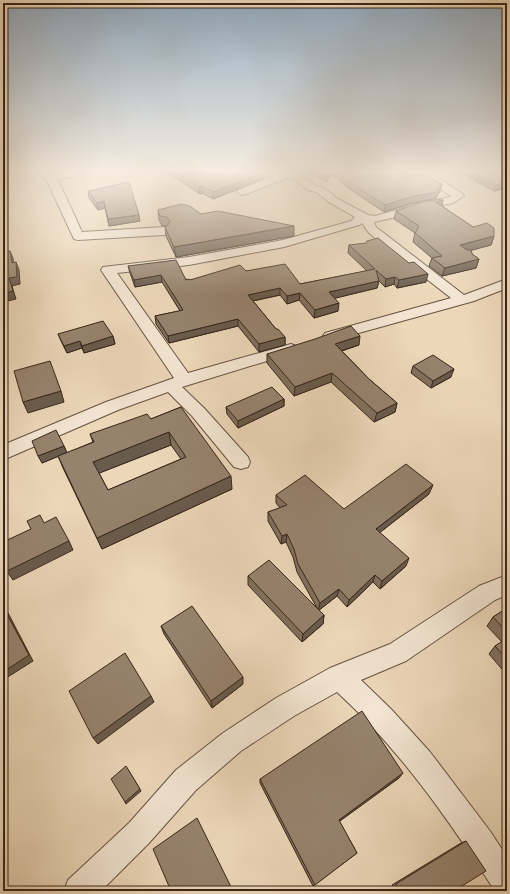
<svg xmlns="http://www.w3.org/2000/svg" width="510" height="894" font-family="'Old Standard TT',serif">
<rect width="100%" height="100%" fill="#ecd7b9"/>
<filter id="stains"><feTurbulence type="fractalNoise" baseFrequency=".005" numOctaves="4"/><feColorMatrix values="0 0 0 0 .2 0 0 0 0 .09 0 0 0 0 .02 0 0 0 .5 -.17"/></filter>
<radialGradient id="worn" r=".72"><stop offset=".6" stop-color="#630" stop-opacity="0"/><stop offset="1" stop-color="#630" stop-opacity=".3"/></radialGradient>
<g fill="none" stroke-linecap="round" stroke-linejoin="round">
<defs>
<g id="street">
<polygon points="35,170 46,170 53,174 74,170 92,170 91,172 58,180 82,232 164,227 168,228 170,231 168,234 164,235 78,240 74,239 47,181"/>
<polygon points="283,170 294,170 316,186 324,188 338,199 368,215 375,216 397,210 413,204 446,198 451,196 429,182 417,171 429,170 428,171 463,194 464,196 453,203 420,209 405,215 374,222 376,227 464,295 507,279 507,288 474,301 330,341 325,339 323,336 325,333 451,298 388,249 368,232 362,223 359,225 284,247 189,265 117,273 188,373 291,344 296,346 299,349 296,352 182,387 204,408 248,457 250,462 248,467 241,469 234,467 192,416 168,392 118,410 3,460 3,445 106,402 174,378 101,270 103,267 189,257 283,240 351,221 355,217 330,203 316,192 308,190 291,177 246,194 242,195 237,192 238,190 284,172"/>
<path d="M507,575V595L495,600L406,661L361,680L391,709L430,752L490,831L507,857V891H495C447,818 402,752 337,692L294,716L241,751L196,790L149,843L101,891H64L68,880L129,823L176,770L223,733L276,698L330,668L390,644L479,586Z"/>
</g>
</defs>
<use href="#street" stroke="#655242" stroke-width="2"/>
<use href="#street" fill="#f3e5d2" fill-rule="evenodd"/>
</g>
<g fill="#81705e" stroke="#38261a" fill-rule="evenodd">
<polygon points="163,170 261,170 264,178 236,190 213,199 202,193 200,194 173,176 171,176"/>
<polygon points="306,170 412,170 442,184 440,191 436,198 413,203 384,212 348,188 332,175 326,182"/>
<polygon points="455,170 507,170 507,188 494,191"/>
<polygon points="88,191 140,221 109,226 105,208 98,210 89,198"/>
<polygon points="443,200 442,206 473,227 494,236 491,245 471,250 472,254 479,259 476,268 442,276 429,266 432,258 413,242 415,233 394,219 396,211"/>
<polygon points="158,210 201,214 294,236 176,257 166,236 165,227 166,226 162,226 159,220"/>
<polygon points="349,245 426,282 397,288 394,284 385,287 379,281 377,288 334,298 338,311 314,318 299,300 287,304 280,295 253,301 276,329 285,337 285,345 259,352 238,326 169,343 156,324 155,316 180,311 162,282 135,287 130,273 128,266 190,280 246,271 300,284 367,271 348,253"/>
<polygon points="58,334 113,336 115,344 84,353 82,348 67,353 61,341"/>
<polygon points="359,345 342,351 369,379 397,403 395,412 374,422 331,382 294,396 267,363 267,354"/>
<polygon points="413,366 451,377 431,388 411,373"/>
<polygon points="284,399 284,406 238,428 227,414 226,407"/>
<path d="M181,407L232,489L102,549L63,468L58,456L42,463L64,446L67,453L93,442L90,434L151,419ZM171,445L181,459L108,490L99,473Z"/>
<polygon points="429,494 379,533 406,566 380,589 373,582 347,607 337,596 319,610 324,615 323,624 302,642 248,585 248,576 317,608 297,572 293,557 286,542 281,544 268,521 268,512 280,508 276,503 276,495 344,509"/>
<polygon points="507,608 507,675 489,654 495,646 502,642 487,626 493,617"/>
<polygon points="161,626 243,684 212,708 164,634"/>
<polygon points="399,778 339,821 357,853 313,886 260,783 260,779"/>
<polygon points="466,841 454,891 395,891 392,885 461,843"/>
</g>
<g fill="#695b4c" stroke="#38261a">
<polygon points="170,170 172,170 173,176 171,176"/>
<polygon points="331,170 332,170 332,175 326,182 327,175"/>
<polygon points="264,172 264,178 236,190 213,199 213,192"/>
<polygon points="507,182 507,188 494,191 496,185"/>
<polygon points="442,184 440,191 436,198 413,203 384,212 385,205"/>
<polygon points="202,186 202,193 200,194 199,187"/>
<polygon points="3,187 5,194 3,195"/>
<polygon points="443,200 441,208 436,202"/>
<polygon points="104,201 105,208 98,210 97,203"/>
<polygon points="139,215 140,221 109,226 108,219"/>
<polygon points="294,226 294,236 176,257 174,247"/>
<polygon points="494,236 491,245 458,254 460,245"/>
<polygon points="10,251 13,258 15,271 12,263"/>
<polygon points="479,259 476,268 442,276 445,268"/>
<polygon points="16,262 19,270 20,284 12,286 16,299 3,302 3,294 9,278"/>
<polygon points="428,274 426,282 397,288 399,280"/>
<polygon points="161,275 162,282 135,287 134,280"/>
<polygon points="395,277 394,284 385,287 386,279"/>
<polygon points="379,281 377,288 328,300 329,292"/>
<polygon points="280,288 280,295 248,302 248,295"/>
<polygon points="300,293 299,300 287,304 287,296"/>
<polygon points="339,303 338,311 314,318 315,310"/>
<polygon points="238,319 238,326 169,343 168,336"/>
<polygon points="113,336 115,344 84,353 82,346"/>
<polygon points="360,336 359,345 334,353 335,344"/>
<polygon points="285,337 285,345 259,352 259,344"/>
<polygon points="80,341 82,348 67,353 64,346"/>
<polygon points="454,369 451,377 431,388 433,381"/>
<polygon points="332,373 331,382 294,396 295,387"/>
<polygon points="61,391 64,402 28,413 23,402"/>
<polygon points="284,399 284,406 238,428 238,421"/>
<polygon points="397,403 395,412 374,422 377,413"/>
<polygon points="169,432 171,445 97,474 93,462"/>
<polygon points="64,446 67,453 42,463 38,456"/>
<polygon points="231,476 232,489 102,549 97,538"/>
<polygon points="433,485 429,494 373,538 376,529"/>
<polygon points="287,534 286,542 281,544 282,536"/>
<polygon points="69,541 73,550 13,580 8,573 3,576 3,563"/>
<polygon points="409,558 406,566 380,589 382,581"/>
<polygon points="375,575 373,582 347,607 349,600"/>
<polygon points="339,589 337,596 318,611 320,603"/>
<polygon points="3,606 7,611 33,661 3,680"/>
<polygon points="324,615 323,624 302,642 303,634"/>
<polygon points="243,677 243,684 212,708 211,701"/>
<polygon points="151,696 154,702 98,744 93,738"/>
<polygon points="127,768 141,791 126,804 125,802"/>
<polygon points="403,773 399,778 336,824 339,820"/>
</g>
<g fill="#96826d" stroke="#38261a" fill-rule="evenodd">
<polygon points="173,170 261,170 264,172 236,184 213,192 202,186 199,187"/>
<polygon points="317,170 331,170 327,175"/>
<polygon points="334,170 412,170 422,175 429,176 442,184 437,192 414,196 385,205 349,182"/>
<polygon points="468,170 507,170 507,182 496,185"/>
<polygon points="129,182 139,215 108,219 104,201 97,203 88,191"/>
<polygon points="441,199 443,200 436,202 473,227 487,223 494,228 494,236 460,245 467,250 471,250 472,254 479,259 445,268 432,258 442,256 415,233 419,226 396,211 422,202"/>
<polygon points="181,204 190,206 201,214 218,211 294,226 174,247 165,227 168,225 170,221 167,217 160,216 158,210"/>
<polygon points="378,238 409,263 414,262 428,274 399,280 395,277 386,279 376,270 379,281 329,292 339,303 315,310 300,293 287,296 280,288 248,295 276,329 278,329 285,337 259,344 238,319 168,336 155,316 183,310 161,275 134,280 128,266 176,260 186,280 189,279 190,280 240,265 246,271 285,264 300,284 375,269 349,245 366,243 367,241"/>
<polygon points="10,251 12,263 16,262 17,277 9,278 13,291 3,294 3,252"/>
<polygon points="103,321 113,336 82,346 80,341 64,346 58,334"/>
<polygon points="351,326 360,336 335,344 369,379 397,403 377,413 332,373 295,387 267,354 315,339"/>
<polygon points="433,355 454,369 433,381 413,366"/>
<polygon points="50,361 61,391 23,402 14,371"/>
<polygon points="272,387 284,399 238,421 226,407"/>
<path d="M181,407L231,476L97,538L58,456L94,442L90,434L147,414L151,419ZM169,432L186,457L108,490L93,462Z"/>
<polygon points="56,430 64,446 38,456 32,441"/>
<polygon points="406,464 433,485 376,529 409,558 382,581 375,575 349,600 339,589 320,603 298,564 294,549 287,534 282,536 268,512 287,505 276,495 305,475 344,509"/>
<polygon points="40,515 44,523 56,517 69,541 7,571 4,563 3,563 3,549 4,549 3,545 3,542 31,529 27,521"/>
<polygon points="269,560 324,615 303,634 248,576"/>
<polygon points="192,606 243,677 211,701 161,626"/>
<polygon points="3,607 29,655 3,672"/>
<polygon points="507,608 507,632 493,617"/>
<polygon points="507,638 507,659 495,646"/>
<polygon points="125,653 151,696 93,738 69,691"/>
<polygon points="362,711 403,773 339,820 357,853 315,885 260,779"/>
<polygon points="126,766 140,789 125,802 111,779"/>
<polygon points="197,818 233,891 171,891 153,849"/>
<polygon points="466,841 486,871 454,891 399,891 396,884"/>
</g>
<linearGradient id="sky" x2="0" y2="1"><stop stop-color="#91aac0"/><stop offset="0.58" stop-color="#f6ede0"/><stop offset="1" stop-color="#f6ede0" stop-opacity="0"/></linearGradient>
<rect width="510" height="295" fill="url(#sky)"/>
<rect width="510" height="894" fill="none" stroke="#ecd7b9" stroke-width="16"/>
<rect x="4" y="4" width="502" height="886" fill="none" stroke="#38261a" stroke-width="2"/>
<rect x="8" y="8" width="494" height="878" fill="none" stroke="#38261a"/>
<rect width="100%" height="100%" filter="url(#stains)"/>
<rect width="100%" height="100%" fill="url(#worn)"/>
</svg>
